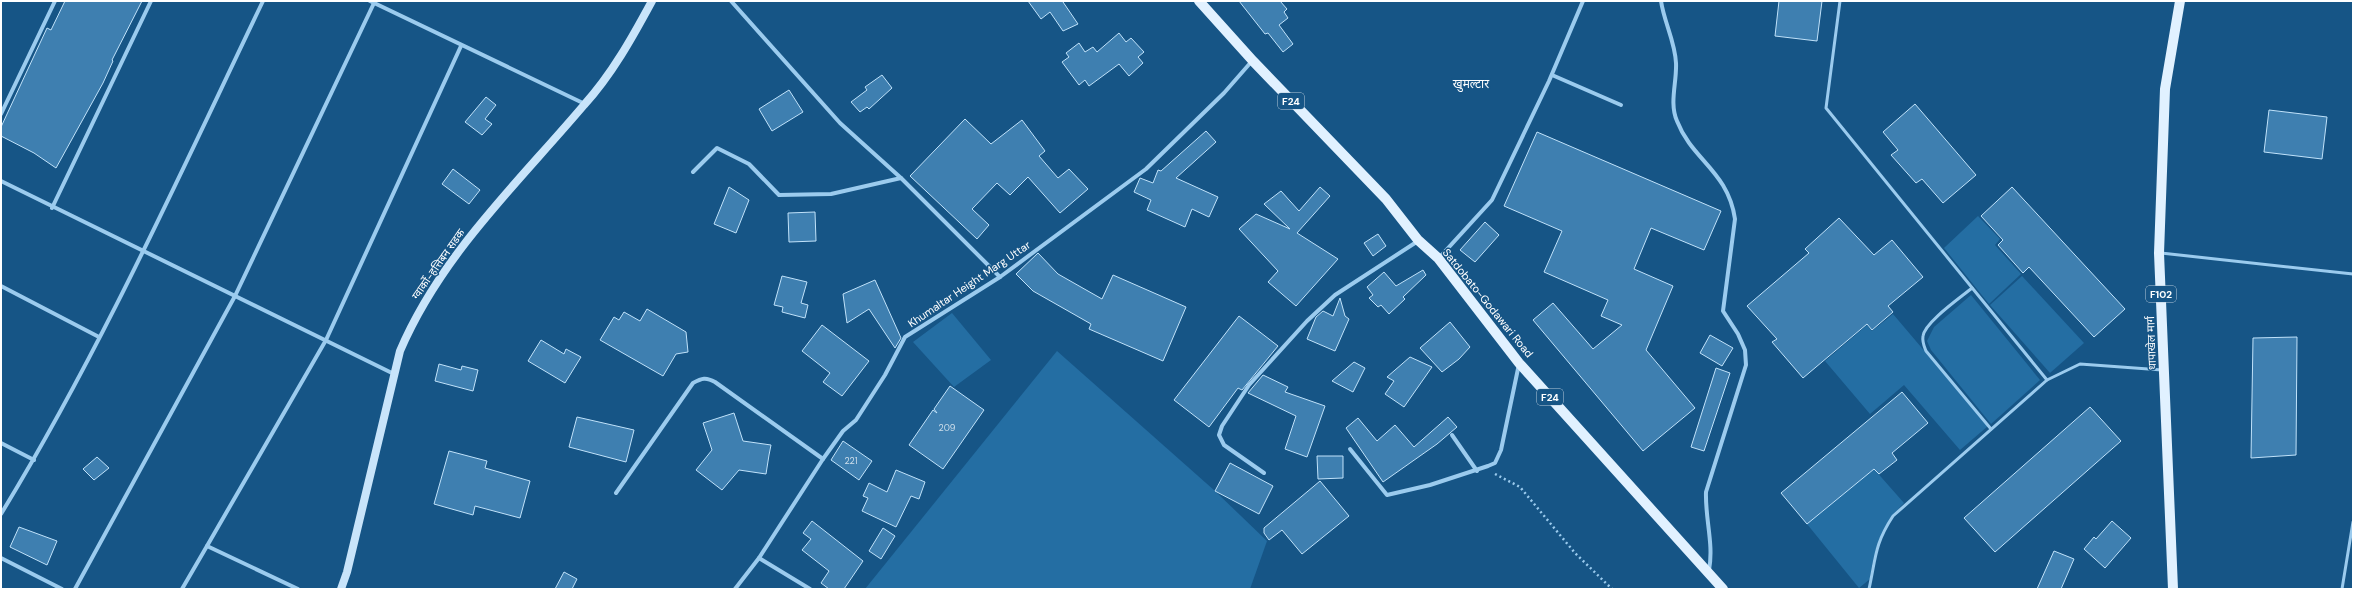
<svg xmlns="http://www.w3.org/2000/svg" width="2354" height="590" font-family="'DM Sans','Noto Sans Devanagari',sans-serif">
<rect width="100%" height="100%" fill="#165586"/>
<g fill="#246ea3">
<polygon points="1978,216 2000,239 1995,245 2021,274 1989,304 1944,248"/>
<polygon points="2022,276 2084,343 2050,373 1990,305"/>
<polygon points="1971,295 2040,380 1991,424 1931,350 1927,341 1934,327"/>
<polygon points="952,313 991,360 954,387 913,342"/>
<polygon points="1893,314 1988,426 1960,450 1904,385 1870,414 1825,361 1867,325 1872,331"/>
<polygon points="1057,351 1215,491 1267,541 1250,589 865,589"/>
<path d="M1874,469L1904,503C1882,525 1874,548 1870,579L1859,588L1807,524Z"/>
</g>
<g fill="#3e7fb0" stroke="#c0e2fa">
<polygon points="65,1 142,1 112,60 113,61 103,83 56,168 34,153 1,136 1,127 47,28 51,30"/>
<polygon points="1028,1 1065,1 1063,2 1078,24 1063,31 1050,12 1041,19"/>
<polygon points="1239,1 1280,1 1287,9 1284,12 1288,18 1279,25 1293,44 1283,52 1268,33 1265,34"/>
<polygon points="1779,1 1822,1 1817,41 1775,36"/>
<polygon points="1119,33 1126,42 1131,38 1144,52 1138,57 1143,63 1129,76 1119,64 1089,86 1085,80 1079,85 1062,62 1069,57 1066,53 1079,43 1085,52 1093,47 1097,52"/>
<polygon points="882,75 892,88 869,109 867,107 860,112 851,102 867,90 865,87"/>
<polygon points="789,90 803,112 772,131 759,109"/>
<polygon points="486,97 496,105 485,119 492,124 482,135 465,122"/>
<polygon points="1915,104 1976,175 1943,203 1922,179 1916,183 1891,155 1898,150 1883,132"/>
<polygon points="2269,110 2327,117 2322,159 2264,152"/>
<polygon points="965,119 991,144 1022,120 1045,151 1039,156 1058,178 1069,169 1088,189 1060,213 1028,177 1010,195 997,183 972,209 989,225 977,239 910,176"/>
<polygon points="1206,131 1216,142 1176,178 1218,197 1209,217 1192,209 1185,227 1147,210 1151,200 1134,192 1140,178 1153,183 1158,170 1161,171"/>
<polygon points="1537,132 1721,211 1704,250 1651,228 1634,269 1673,286 1646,350 1695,408 1643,451 1533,320 1553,303 1593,349 1622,325 1601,316 1608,300 1544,272 1562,231 1504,206"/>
<polygon points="453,169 480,190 469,204 442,184"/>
<polygon points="729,187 749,200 736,233 714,224"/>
<polygon points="1320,187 1330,196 1297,233 1338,259 1296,306 1268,282 1278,271 1239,229 1256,214 1290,229 1264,204 1281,191 1299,211"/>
<polygon points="2012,187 2125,309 2094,337 2029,267 2023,273 1998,245 2003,240 1981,216"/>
<polygon points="815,212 816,241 789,242 788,213"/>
<polygon points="1839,218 1874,255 1892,240 1923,277 1888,306 1893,312 1872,330 1867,324 1803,378 1772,342 1777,339 1747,306 1809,253 1805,249"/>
<polygon points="1485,222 1499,235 1475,262 1460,250"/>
<polygon points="1378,234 1386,246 1373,256 1364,243"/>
<polygon points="1038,253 1058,274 1102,299 1113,275 1186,307 1163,361 1089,329 1091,324 1033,291 1016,274"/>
<polygon points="1423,270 1426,275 1403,297 1405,299 1389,314 1381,305 1378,307 1369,298 1373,295 1367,287 1384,272 1396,286"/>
<polygon points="782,276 807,282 801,303 808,305 805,318 782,312 783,307 774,305"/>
<polygon points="875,280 901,338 895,348 869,309 847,323 843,294"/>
<polygon points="1340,298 1345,316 1349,319 1335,351 1307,339 1316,317 1323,311 1333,316"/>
<polygon points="647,309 686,332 688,352 676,354 663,376 600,340 614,317 619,320 624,312 640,321"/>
<polygon points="1239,316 1278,346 1242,390 1238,388 1209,427 1174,400"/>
<polygon points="1450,322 1470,347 1459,359 1442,372 1420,348"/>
<polygon points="822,325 869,361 842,396 823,382 830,373 802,351"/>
<polygon points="1710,335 1733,348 1722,366 1700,353"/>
<polygon points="2297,337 2296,455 2251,458 2253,338"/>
<polygon points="541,340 564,354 566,349 581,357 565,383 528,361"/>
<polygon points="1410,357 1432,367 1404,407 1385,394 1394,381 1387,377"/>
<polygon points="1354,362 1365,368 1353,392 1332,381"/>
<polygon points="439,364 461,370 462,366 478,370 473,391 435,381"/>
<polygon points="1716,368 1730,373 1704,451 1691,447"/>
<polygon points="1263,375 1288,387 1285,392 1325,406 1307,457 1285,449 1296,416 1248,393"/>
<polygon points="950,386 984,410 943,469 909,445 933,410 937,413 934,409"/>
<polygon points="1902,392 1928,423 1892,453 1897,460 1879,474 1874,469 1807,524 1781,493"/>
<polygon points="2090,407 2121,441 1995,552 1964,518"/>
<polygon points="734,413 743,441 771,445 769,455 766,474 739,470 722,490 696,470 712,450 703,423"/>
<polygon points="577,417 634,430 626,462 569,447"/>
<polygon points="1448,417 1457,427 1437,444 1383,482 1346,428 1358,418 1377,441 1395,425 1414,447"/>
<polygon points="843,441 872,461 859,480 831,460"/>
<polygon points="449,451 487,461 485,468 530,481 520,518 475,506 473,515 434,504"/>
<polygon points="1317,456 1343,456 1343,478 1318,479"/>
<polygon points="97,457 109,468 94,480 83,469"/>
<polygon points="1230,463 1273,486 1259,514 1215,491"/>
<polygon points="896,470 925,482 919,499 911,496 896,527 862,511 868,498 863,496 869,483 887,492"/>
<polygon points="1320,481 1349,516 1302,554 1282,530 1269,540 1264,533 1264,528"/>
<polygon points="812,521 863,561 844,589 829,589 821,583 829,571 802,550 811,539 803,533"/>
<polygon points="2112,521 2131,538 2105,568 2084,549 2094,537 2096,539"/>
<polygon points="19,527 57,541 47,565 10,547"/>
<polygon points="883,528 895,536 881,559 869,551"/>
<polygon points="2054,551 2074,559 2061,589 2037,589"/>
<polygon points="564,572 577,579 572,589 555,589"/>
</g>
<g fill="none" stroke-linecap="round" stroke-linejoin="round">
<polyline stroke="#9bcbee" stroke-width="2.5" stroke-dasharray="2 3" stroke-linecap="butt" points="1495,474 1520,487 1575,553 1612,589"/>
<g stroke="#9bcbee" stroke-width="3">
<polyline points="1840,1 1826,108 2047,380 2080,364 2162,370"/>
<polyline points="2161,253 2353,274"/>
<path d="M1972,288C1960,298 1925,322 1923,336C1922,342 1924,346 1926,351L1991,429"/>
<path d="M1869,589C1876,558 1874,545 1893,516L2047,380"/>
<polyline points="2342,589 2353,522"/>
</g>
<g stroke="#9bcbee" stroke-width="4">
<polyline points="370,1 585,104"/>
<polyline points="731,1 840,123 901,178 1000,277"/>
<path d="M1661,1C1664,22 1675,41 1676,63C1677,82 1669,103 1677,121C1692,160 1728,171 1735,219L1723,311L1738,334L1745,350L1746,365L1706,492C1705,519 1714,544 1709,570"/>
<polyline points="1552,75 1621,105"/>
<polyline points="1,114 55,1"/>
<polyline points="693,172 717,148 749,164 779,195 831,194 901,178"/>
<polyline points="1,181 394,374"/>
<polyline points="52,208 151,1"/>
<polyline points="1439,258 1492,200 1549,81 1583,1"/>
<polyline points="1,286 99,337"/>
<polyline points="1452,435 1477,471"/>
<polyline points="1,443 34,460"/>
<polyline points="1350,449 1387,495 1430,485 1488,466 1495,463 1501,450 1519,364"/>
<polyline points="1264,473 1224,445 1219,435 1222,426 1249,385 1307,321 1335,295 1418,241"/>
<path d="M616,493L693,383C702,378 706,377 715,382L823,459"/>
<path d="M1,514C101,350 180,174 263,1"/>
<polyline points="1,558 62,589"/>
<polyline points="759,558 810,589"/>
<polyline points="75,589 235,296 374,3"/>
<polyline points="182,589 207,546"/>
<polyline points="298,589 207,546 326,340 461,46"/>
<polyline points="735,589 759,558 823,459 843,431 856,420 885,375 905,337 1000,277 1146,169 1224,93 1252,61"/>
</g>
<path stroke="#c8e4fa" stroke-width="8" d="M341,589L347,572L400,351C441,255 517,184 584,105C612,74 632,38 652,1"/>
<g stroke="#e1f1ff" stroke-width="10">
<polyline points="1199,1 1253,61 1386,199 1418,240 1438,258 1519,363 1723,589"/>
<polyline points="2173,589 2159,253 2165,89 2180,1"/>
</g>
</g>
<g text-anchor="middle" stroke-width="3" stroke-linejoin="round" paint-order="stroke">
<g font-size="9" fill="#cfdfeb">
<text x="947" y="431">209</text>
<text x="851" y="464">221</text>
</g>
<g fill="#165586" stroke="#b9ccdb" stroke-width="1">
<rect x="1278" y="93" width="26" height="16" rx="3"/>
<rect x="2146" y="286" width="30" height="16" rx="3"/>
<rect x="1537" y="389" width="26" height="16" rx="3"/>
</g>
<g font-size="10" font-weight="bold" fill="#fff">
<text x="1291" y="105">F24</text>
<text x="2161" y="298">F102</text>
<text x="1550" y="401">F24</text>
</g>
<g font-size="11" fill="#fff" stroke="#165586">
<text transform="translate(438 264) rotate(-55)" y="4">ग्वार्को-हत्तिबन सडक</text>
<text transform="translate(969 284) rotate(-34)" y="4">Khumaltar Height Marg Uttar</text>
<text transform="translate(1488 303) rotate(51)" y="4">Satdobato-Godawari Road</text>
<text transform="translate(2151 343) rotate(-92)" y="4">धापाखेल मार्ग</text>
</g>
<g font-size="12" fill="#fff" stroke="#165586">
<text x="1471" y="88">खुमल्टार</text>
</g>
</g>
<rect width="2354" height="590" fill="none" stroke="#ffffff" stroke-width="4"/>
</svg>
